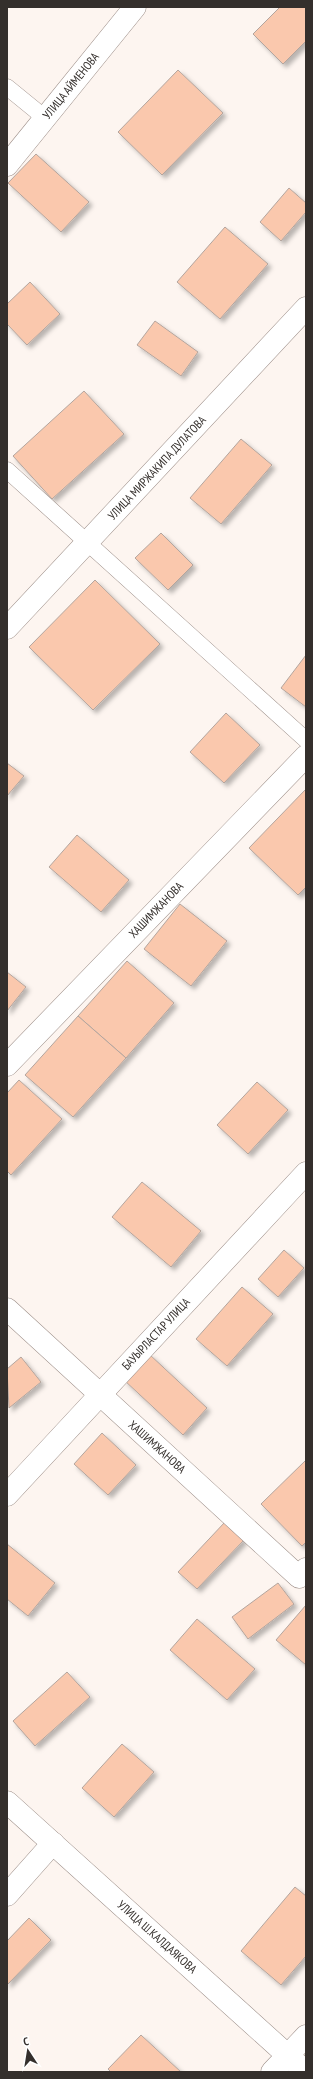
<svg xmlns="http://www.w3.org/2000/svg" width="313" height="2079" font-family="'PT Sans Narrow',sans-serif">
<defs>
<filter id="shadow"><feDropShadow dx="3.5" dy="3.5" stdDeviation="2" flood-color="#0004"/></filter>
</defs>
<rect width="100%" height="100%" fill="#fdf5f0"/>
<g fill="#fac8ad" stroke="#b3a59e" filter="url(#shadow)">
<polygon points="280,7 306,7 306,41 283,64 253,34"/>
<polygon points="178,70 223,113 162,175 118,132"/>
<polygon points="36,154 89,202 61,232 8,183"/>
<polygon points="289,188 306,203 306,212 281,241 260,222"/>
<polygon points="225,227 268,264 220,319 177,282"/>
<polygon points="30,282 60,314 27,345 7,324 7,304"/>
<polygon points="155,321 198,352 181,376 137,345"/>
<polygon points="84,391 124,434 52,499 13,456"/>
<polygon points="241,439 272,465 221,524 190,498"/>
<polygon points="161,533 193,565 168,590 135,558"/>
<polygon points="95,580 160,644 93,710 29,647"/>
<polygon points="306,655 306,707 281,688"/>
<polygon points="226,713 260,745 224,783 190,752"/>
<polygon points="7,763 24,776 7,796"/>
<polygon points="306,789 306,887 298,895 249,848"/>
<polygon points="77,835 129,880 101,912 49,867"/>
<polygon points="180,904 227,941 191,986 144,949"/>
<polygon points="127,961 174,1003 126,1058 78,1016"/>
<polygon points="7,972 26,987 7,1011"/>
<polygon points="78,1016 126,1058 73,1117 25,1075"/>
<polygon points="19,1080 62,1119 11,1175 7,1171 7,1093"/>
<polygon points="257,1082 288,1110 248,1154 217,1125"/>
<polygon points="142,1182 201,1231 171,1267 112,1217"/>
<polygon points="284,1250 304,1268 278,1297 258,1279"/>
<polygon points="242,1287 273,1314 227,1366 196,1339"/>
<polygon points="149,1354 207,1408 183,1435 124,1380"/>
<polygon points="21,1357 41,1382 9,1408 7,1369"/>
<polygon points="102,1433 136,1465 108,1495 74,1464"/>
<polygon points="306,1460 306,1542 302,1546 261,1504"/>
<polygon points="225,1522 244,1540 197,1589 178,1572"/>
<polygon points="7,1544 55,1583 28,1616 7,1599"/>
<polygon points="278,1583 294,1604 248,1639 232,1617"/>
<polygon points="306,1605 306,1665 276,1640"/>
<polygon points="197,1619 255,1669 227,1700 170,1650"/>
<polygon points="67,1672 90,1697 35,1746 13,1721"/>
<polygon points="122,1744 154,1772 114,1817 82,1788"/>
<polygon points="295,1887 306,1896 306,1956 281,1985 241,1951"/>
<polygon points="29,1918 51,1940 7,1985 7,1941"/>
<polygon points="141,2035 181,2072 111,2072 108,2069"/>
</g>
<g fill="none" stroke-linecap="round" stroke-linejoin="round">
<defs>
<g id="lane">
<polyline points="7,87 45,118"/>
<polyline points="7,470 306,740"/>
</g>
<g id="street">
<polyline points="7,165 135,7"/>
<polyline points="7,628 306,308"/>
<polyline points="7,1065 306,756"/>
<polyline points="7,1309 299,1577 306,1569"/>
<polyline points="7,1495 306,1173"/>
<polyline points="7,1802 306,2072"/>
<polyline points="7,1895 53,1843"/>
<polyline points="272,2072 306,2036"/>
</g>
</defs>
<use href="#lane" stroke="#9c8e88" stroke-width="17"/>
<use href="#street" stroke="#9c8e88" stroke-width="23"/>
<use href="#lane" stroke="#fff" stroke-width="16"/>
<use href="#street" stroke="#fff" stroke-width="22"/>
</g>
<g text-anchor="middle" stroke-width="3" stroke-linejoin="round" paint-order="stroke">
<g font-size="12" fill="#342f2c" stroke="#fff">
<text transform="translate(71 86) rotate(-51)" y="4">УЛИЦА АЙМЕНОВА</text>
<text transform="translate(157 468) rotate(-47)" y="4">УЛИЦА МИРЖАКИПА ДУЛАТОВА</text>
<text transform="translate(156 910) rotate(-46)" y="4">ХАШИМЖАНОВА</text>
<text transform="translate(156 1334) rotate(-47)" y="4">БАУЫРЛАСТАР УЛИЦА</text>
<text transform="translate(157 1447) rotate(42)" y="4">ХАШИМЖАНОВА</text>
<text transform="translate(157 1937) rotate(42)" y="4">УЛИЦА Ш.КАЛДАЯКОВА</text>
</g>
</g>
<rect width="313" height="2079" fill="none" stroke="#342f2c" stroke-width="16"/>
<g transform="translate(28 2051) rotate(348)" stroke="#ffffff" stroke-width="3" paint-order="stroke">
<path d="M0-3L7 15L0 10L-7 15Z" fill="#342f2c"/>
<text y="-6" font-size="11" font-weight="bold" text-anchor="middle" fill="#342f2c">С</text>
</g>
</svg>
